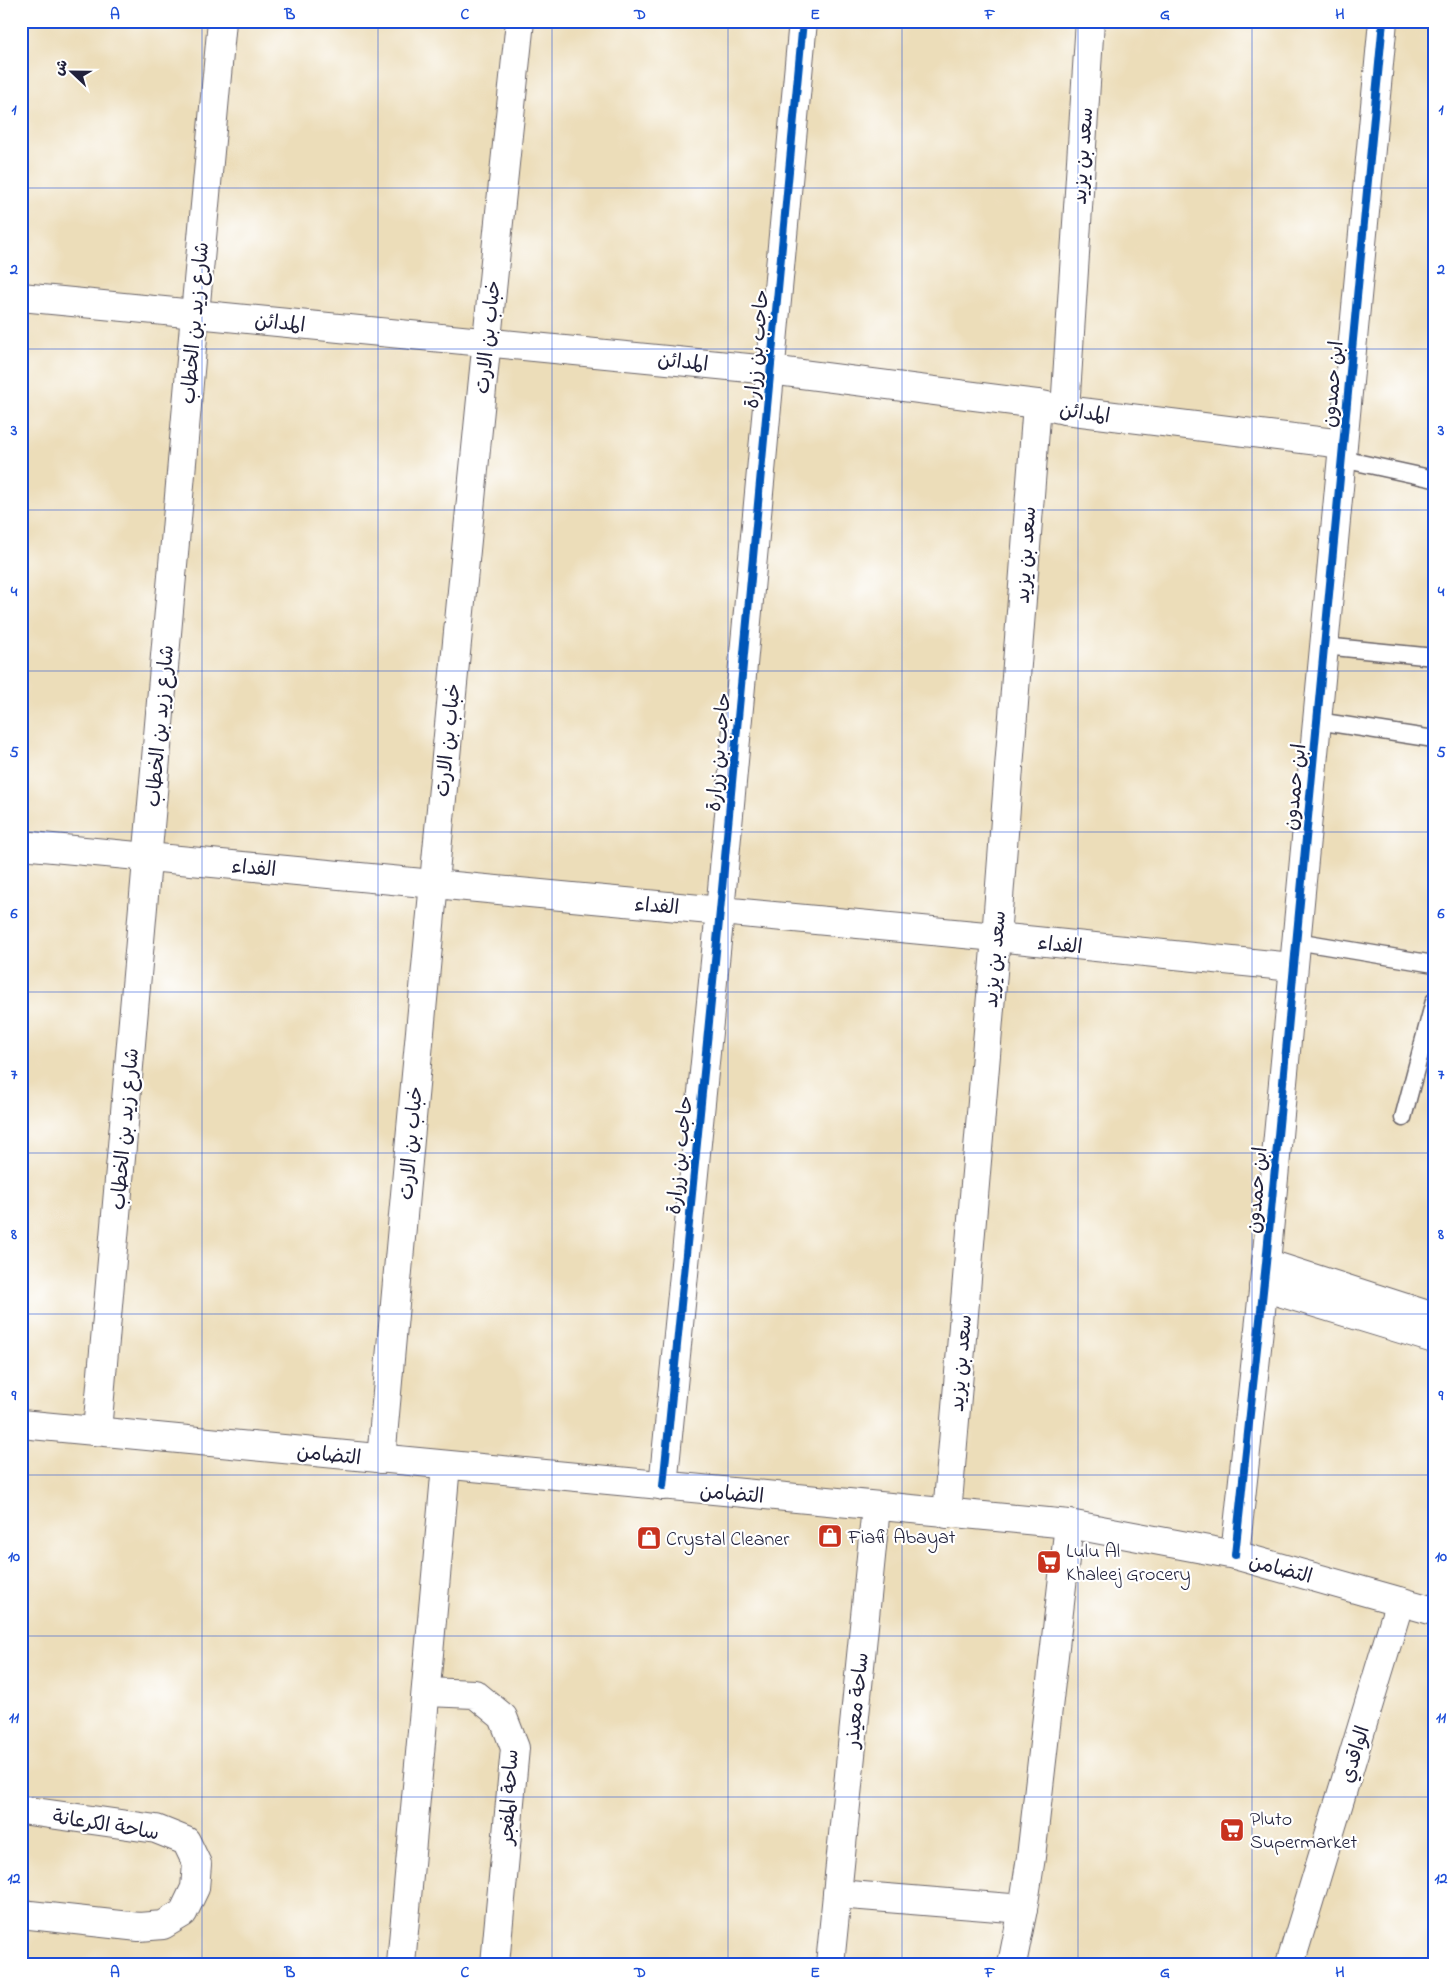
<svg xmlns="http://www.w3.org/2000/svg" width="1455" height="1985" font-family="'Indie Flower','Playpen Sans Arabic',sans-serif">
<rect width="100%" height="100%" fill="#fff"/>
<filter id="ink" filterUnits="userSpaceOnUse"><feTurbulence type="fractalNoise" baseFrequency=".02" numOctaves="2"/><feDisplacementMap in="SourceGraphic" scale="10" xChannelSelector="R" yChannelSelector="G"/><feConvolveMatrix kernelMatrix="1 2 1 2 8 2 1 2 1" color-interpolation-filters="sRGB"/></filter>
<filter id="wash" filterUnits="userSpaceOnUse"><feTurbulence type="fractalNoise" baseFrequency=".0096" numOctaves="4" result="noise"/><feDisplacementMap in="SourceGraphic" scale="20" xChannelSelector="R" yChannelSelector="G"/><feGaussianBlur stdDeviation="1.12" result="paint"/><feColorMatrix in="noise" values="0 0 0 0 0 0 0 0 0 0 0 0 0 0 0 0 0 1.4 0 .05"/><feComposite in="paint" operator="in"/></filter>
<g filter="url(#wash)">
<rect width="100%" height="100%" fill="#ecddb9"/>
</g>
<g filter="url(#ink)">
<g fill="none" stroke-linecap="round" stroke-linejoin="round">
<defs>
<g id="service">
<polyline points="1342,459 1434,479"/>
<polyline points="1324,646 1434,657"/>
<polyline points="1317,721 1434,739"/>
<polyline points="1296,941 1434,964"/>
<polyline points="1403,1118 1434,1001"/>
</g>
<g id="minor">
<polyline points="21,297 770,370 1037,404 1065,410 1343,444"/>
<polyline points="1065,410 1090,21"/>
<polyline points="21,845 996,937 1293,967"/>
<polyline points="1266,1263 1434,1317"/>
<polyline points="1263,1287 1434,1339"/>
<polyline points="21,1424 1069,1524 1235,1555 1434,1611"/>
<polyline points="97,1431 195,314 222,21"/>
<path d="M381,1459C424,979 469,500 520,21"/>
<polyline points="663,1486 720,911 803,21"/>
<polyline points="947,1514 996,937 1037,404"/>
<polyline points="1235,1555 1266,1263 1383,21"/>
<polyline points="426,1692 475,1694 503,1717 515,1748 495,1964"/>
<polyline points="21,1810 156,1829 186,1841 197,1864 195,1888 183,1913 163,1925 139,1927 21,1914"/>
<polyline points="837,1894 1023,1909"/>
<polyline points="401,1964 446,1465"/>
<polyline points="830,1964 876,1507"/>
<polyline points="1012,1964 1023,1909 1031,1857 1069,1524"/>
<polyline points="1290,1964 1400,1601"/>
</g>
</defs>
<use href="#service" stroke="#696367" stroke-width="19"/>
<use href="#minor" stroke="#696367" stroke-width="30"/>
<use href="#service" stroke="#fff" stroke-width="16"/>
<use href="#minor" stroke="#fff" stroke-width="28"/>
<defs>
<g id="cycleway">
<polyline points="663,1486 720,911 803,21"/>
<polyline points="1235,1555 1266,1263 1383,21"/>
</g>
</defs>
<use href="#cycleway" stroke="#fff" stroke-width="11"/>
<use href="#cycleway" stroke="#0057b8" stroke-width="8"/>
</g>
</g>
<path fill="none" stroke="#1d4ed8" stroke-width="1" stroke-opacity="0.55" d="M202,21V1964M378,21V1964M552,21V1964M728,21V1964M902,21V1964M1078,21V1964M1252,21V1964M21,188H1434M21,349H1434M21,510H1434M21,671H1434M21,832H1434M21,992H1434M21,1153H1434M21,1314H1434M21,1475H1434M21,1636H1434M21,1797H1434"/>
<defs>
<symbol id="shop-square" viewBox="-11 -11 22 22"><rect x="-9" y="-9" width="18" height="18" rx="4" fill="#c8321e" stroke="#fff"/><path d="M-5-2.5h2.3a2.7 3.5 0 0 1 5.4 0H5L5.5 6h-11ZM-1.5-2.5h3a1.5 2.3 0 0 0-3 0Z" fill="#fff"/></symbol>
<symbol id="supermarket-square" viewBox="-11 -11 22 22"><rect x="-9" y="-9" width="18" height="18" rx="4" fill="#c8321e" stroke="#fff"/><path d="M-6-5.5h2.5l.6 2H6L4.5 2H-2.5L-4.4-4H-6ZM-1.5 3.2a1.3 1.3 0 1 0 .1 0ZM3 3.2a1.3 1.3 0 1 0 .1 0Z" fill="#fff"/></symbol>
</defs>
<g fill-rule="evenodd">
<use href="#shop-square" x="816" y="1522" width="28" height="28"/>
<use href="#shop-square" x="635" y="1524" width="28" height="28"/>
<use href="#supermarket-square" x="1035" y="1548" width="28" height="28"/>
<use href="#supermarket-square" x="1218" y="1816" width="28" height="28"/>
</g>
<g text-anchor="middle" stroke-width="4.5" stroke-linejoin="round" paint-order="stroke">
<g font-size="20" fill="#22223b" stroke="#fff">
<text transform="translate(1082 156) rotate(-86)" y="7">سعد بن يزيد</text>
<text transform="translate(280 322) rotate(6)" y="7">المدائن</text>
<text transform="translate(194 323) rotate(-85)" y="7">شارع زيد بن الخطاب</text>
<text transform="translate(487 337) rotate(-84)" y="7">خباب بن الارت</text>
<text transform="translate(756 349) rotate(-85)" y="7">حاجب بن زرارة</text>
<text transform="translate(683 361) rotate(6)" y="7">المدائن</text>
<text transform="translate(1332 384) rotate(-85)" y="7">ابن حمدون</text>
<text transform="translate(1085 412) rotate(8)" y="7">المدائن</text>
<text transform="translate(1025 555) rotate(-86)" y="7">سعد بن يزيد</text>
<text transform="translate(159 726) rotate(-85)" y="7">شارع زيد بن الخطاب</text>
<text transform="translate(447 740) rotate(-84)" y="7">خباب بن الارت</text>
<text transform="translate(718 752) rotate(-85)" y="7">حاجب بن زرارة</text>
<text transform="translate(1294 787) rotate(-84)" y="7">ابن حمدون</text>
<text transform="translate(254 867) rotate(5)" y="7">الفداء</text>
<text transform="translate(657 905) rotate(5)" y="7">الفداء</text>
<text transform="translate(1060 944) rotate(6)" y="7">الفداء</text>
<text transform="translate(994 959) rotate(-85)" y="7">سعد بن يزيد</text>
<text transform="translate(124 1129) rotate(-85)" y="7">شارع زيد بن الخطاب</text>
<text transform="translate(410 1143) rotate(-85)" y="7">خباب بن الارت</text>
<text transform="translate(679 1155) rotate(-84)" y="7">حاجب بن زرارة</text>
<text transform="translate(1256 1190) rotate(-85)" y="7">ابن حمدون</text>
<text transform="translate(960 1363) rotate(-85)" y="7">سعد بن يزيد</text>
<text transform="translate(329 1454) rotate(6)" y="7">التضامن</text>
<text transform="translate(732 1493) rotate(5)" y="7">التضامن</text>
<text transform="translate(1281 1568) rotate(15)" y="7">التضامن</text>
<text transform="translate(856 1700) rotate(-84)" y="7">ساحة معيذر</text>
<text transform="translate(1354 1754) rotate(-73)" y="7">الواقدي</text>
<text transform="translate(508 1797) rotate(-87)" y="7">ساحة المفجر</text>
<text transform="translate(106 1824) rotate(9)" y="7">ساحة الكرعانة</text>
</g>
<g font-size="20" fill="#22223b" stroke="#fff" text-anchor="start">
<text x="848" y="1543">Fiafi Abayat</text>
<text x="666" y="1545">Crystal Cleaner</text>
<text x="1066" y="1557">Lulu Al<tspan x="1066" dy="23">Khaleej Grocery</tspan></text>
<text x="1250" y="1825">Pluto<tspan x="1250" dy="23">Supermarket</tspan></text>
</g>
</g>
<rect width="1455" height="1985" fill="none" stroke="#fff" stroke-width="55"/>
<g transform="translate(72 72) rotate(292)" stroke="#ffffff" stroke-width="4" paint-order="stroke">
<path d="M0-4L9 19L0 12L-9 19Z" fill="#22223b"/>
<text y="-8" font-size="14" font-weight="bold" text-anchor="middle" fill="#22223b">ش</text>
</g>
<rect x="28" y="28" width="1400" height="1930" fill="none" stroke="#1d4ed8" stroke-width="2"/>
<g font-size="16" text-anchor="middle" font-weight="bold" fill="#1d4ed8">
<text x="115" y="19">A</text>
<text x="290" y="19">B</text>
<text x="465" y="19">C</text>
<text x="640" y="19">D</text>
<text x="815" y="19">E</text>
<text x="990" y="19">F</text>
<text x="1165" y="19">G</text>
<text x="1340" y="19">H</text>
<text x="14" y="114">1</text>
<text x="1441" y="114">1</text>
<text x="14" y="274">2</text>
<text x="1441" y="274">2</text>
<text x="14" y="435">3</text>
<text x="1441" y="435">3</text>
<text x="14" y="596">4</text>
<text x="1441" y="596">4</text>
<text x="14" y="757">5</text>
<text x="1441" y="757">5</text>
<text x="14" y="918">6</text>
<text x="1441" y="918">6</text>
<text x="14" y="1079">7</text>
<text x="1441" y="1079">7</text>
<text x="14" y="1239">8</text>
<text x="1441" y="1239">8</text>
<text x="14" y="1400">9</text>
<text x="1441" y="1400">9</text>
<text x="14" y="1561">10</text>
<text x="1441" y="1561">10</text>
<text x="14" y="1722">11</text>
<text x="1441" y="1722">11</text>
<text x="14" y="1883">12</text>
<text x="1441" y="1883">12</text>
<text x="115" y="1977">A</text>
<text x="290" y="1977">B</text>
<text x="465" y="1977">C</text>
<text x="640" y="1977">D</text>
<text x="815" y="1977">E</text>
<text x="990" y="1977">F</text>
<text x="1165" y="1977">G</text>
<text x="1340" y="1977">H</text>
</g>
</svg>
